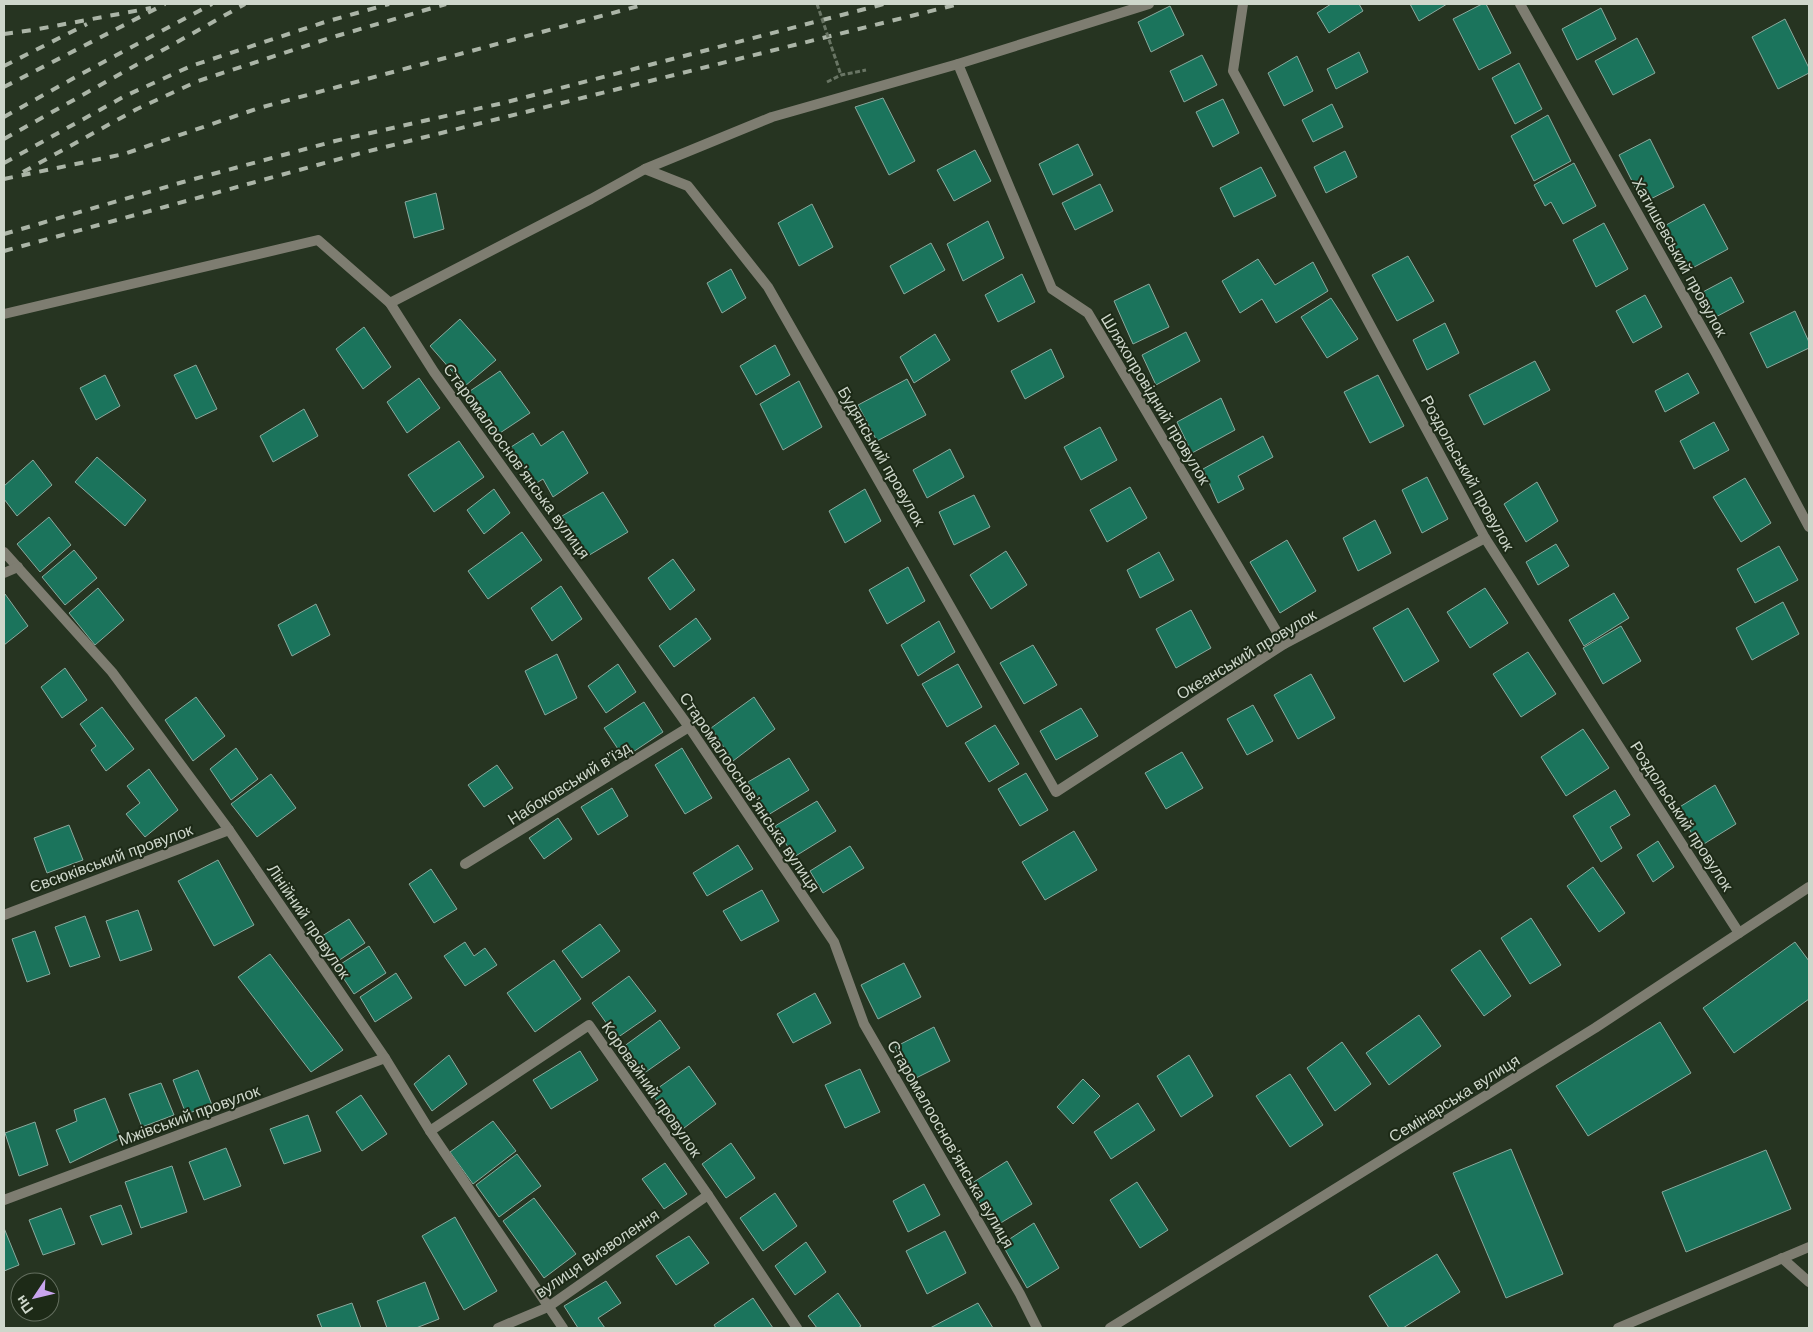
<svg xmlns="http://www.w3.org/2000/svg" width="1813" height="1332" font-family="Arial,sans-serif">
<rect width="100%" height="100%" fill="#263421"/>
<g fill="#1b745c" stroke="#8aa99d">
<polygon points="1331,4 1359,4 1363,11 1329,33 1317,13"/>
<polygon points="1410,4 1447,4 1419,21"/>
<polygon points="1482,4 1486,4 1511,53 1479,70 1453,19"/>
<polygon points="1170,6 1184,35 1151,52 1138,22"/>
<polygon points="1601,8 1616,39 1577,60 1562,29"/>
<polygon points="1785,19 1809,68 1809,73 1778,89 1752,37"/>
<polygon points="1637,38 1655,73 1613,95 1595,61"/>
<polygon points="1359,52 1368,72 1336,89 1327,69"/>
<polygon points="1202,55 1217,85 1184,102 1170,71"/>
<polygon points="1297,56 1313,91 1284,106 1268,73"/>
<polygon points="1519,63 1542,109 1515,124 1492,78"/>
<polygon points="883,98 915,161 889,175 855,107"/>
<polygon points="1223,99 1239,133 1213,147 1196,112"/>
<polygon points="1332,104 1343,127 1313,142 1302,120"/>
<polygon points="1548,115 1571,161 1534,181 1511,136"/>
<polygon points="1650,139 1674,187 1643,203 1619,155"/>
<polygon points="1078,144 1093,175 1053,195 1039,164"/>
<polygon points="975,150 991,181 954,201 937,170"/>
<polygon points="1345,151 1357,177 1326,193 1314,167"/>
<polygon points="1574,163 1596,206 1563,224 1551,202 1545,206 1534,185"/>
<polygon points="1261,167 1276,196 1234,217 1220,188"/>
<polygon points="1100,184 1113,211 1075,230 1062,203"/>
<polygon points="436,193 444,229 414,238 405,202"/>
<polygon points="812,204 833,247 799,266 778,223"/>
<polygon points="1704,204 1728,249 1683,273 1659,229"/>
<polygon points="988,221 1004,258 963,281 947,244"/>
<polygon points="1604,223 1628,269 1596,287 1573,240"/>
<polygon points="931,243 945,270 904,294 890,266"/>
<polygon points="1408,256 1434,301 1397,321 1372,275"/>
<polygon points="1258,259 1275,285 1313,262 1328,291 1276,323 1262,299 1240,313 1222,281"/>
<polygon points="731,269 746,298 722,313 707,283"/>
<polygon points="1022,274 1035,302 998,322 985,295"/>
<polygon points="1731,277 1744,302 1712,319 1699,294"/>
<polygon points="1149,284 1169,327 1133,344 1114,301"/>
<polygon points="1645,295 1662,327 1633,343 1616,311"/>
<polygon points="1331,298 1358,339 1327,358 1301,317"/>
<polygon points="1795,311 1809,342 1809,348 1767,368 1750,333"/>
<polygon points="460,319 496,360 465,386 430,346"/>
<polygon points="1445,323 1459,353 1427,370 1413,340"/>
<polygon points="364,327 391,367 363,389 336,349"/>
<polygon points="1186,332 1200,361 1156,385 1142,355"/>
<polygon points="935,334 950,360 914,383 900,357"/>
<polygon points="775,345 790,375 756,395 740,366"/>
<polygon points="1051,349 1064,377 1025,399 1011,371"/>
<polygon points="1535,361 1550,390 1484,425 1469,395"/>
<polygon points="196,365 217,409 196,419 174,375"/>
<polygon points="500,371 530,413 494,437 464,395"/>
<polygon points="1688,373 1699,393 1665,412 1655,391"/>
<polygon points="105,375 120,406 96,420 80,388"/>
<polygon points="1378,375 1404,426 1370,443 1344,392"/>
<polygon points="419,378 440,408 407,433 387,402"/>
<polygon points="907,379 926,415 877,441 858,405"/>
<polygon points="799,381 822,427 783,450 760,404"/>
<polygon points="1221,398 1235,430 1192,453 1177,422"/>
<polygon points="304,409 318,436 273,462 260,436"/>
<polygon points="1714,422 1729,450 1694,469 1680,441"/>
<polygon points="1100,427 1117,460 1081,480 1064,447"/>
<polygon points="563,431 588,473 553,497 543,479 535,484 511,447 533,433 541,446"/>
<polygon points="1263,436 1273,457 1238,476 1244,489 1218,503 1203,469"/>
<polygon points="459,441 484,477 434,512 408,475"/>
<polygon points="950,449 964,477 927,498 913,470"/>
<polygon points="97,457 146,500 125,526 75,482"/>
<polygon points="33,460 52,485 17,516 4,499 4,486"/>
<polygon points="1427,477 1448,519 1422,533 1402,490"/>
<polygon points="1745,478 1771,523 1741,542 1713,497"/>
<polygon points="1537,482 1558,521 1526,542 1504,504"/>
<polygon points="1130,487 1147,518 1107,542 1090,510"/>
<polygon points="494,489 510,513 484,534 467,510"/>
<polygon points="865,489 881,521 845,543 829,511"/>
<polygon points="603,492 628,532 586,557 562,516"/>
<polygon points="974,495 990,527 954,545 939,512"/>
<polygon points="49,517 71,545 40,572 17,544"/>
<polygon points="1375,520 1391,553 1358,571 1343,538"/>
<polygon points="522,532 542,560 488,599 468,571"/>
<polygon points="1287,540 1316,591 1280,613 1250,562"/>
<polygon points="1556,544 1569,566 1538,585 1526,562"/>
<polygon points="1779,546 1798,580 1755,603 1737,569"/>
<polygon points="74,550 97,578 65,605 42,577"/>
<polygon points="1006,551 1027,585 991,609 970,575"/>
<polygon points="1159,552 1174,580 1140,598 1127,570"/>
<polygon points="673,559 695,590 670,610 648,578"/>
<polygon points="908,567 925,601 887,624 869,590"/>
<polygon points="561,586 582,619 552,641 531,608"/>
<polygon points="98,588 124,620 95,645 69,613"/>
<polygon points="1485,588 1508,623 1470,648 1447,612"/>
<polygon points="1614,593 1629,618 1584,646 1569,620"/>
<polygon points="5,594 28,626 4,645 4,595"/>
<polygon points="1783,602 1799,634 1752,660 1736,628"/>
<polygon points="316,604 330,635 292,656 278,625"/>
<polygon points="1408,608 1439,661 1404,682 1373,628"/>
<polygon points="1191,610 1211,648 1176,668 1156,629"/>
<polygon points="696,618 711,639 674,667 659,646"/>
<polygon points="939,621 955,652 918,676 901,645"/>
<polygon points="1621,626 1641,661 1603,684 1583,648"/>
<polygon points="1033,645 1057,685 1024,704 1000,663"/>
<polygon points="1528,652 1556,694 1521,717 1493,674"/>
<polygon points="557,654 577,698 545,715 525,671"/>
<polygon points="618,664 636,692 606,713 588,686"/>
<polygon points="958,664 982,707 947,727 922,684"/>
<polygon points="65,668 87,700 62,718 41,687"/>
<polygon points="1311,674 1335,718 1298,739 1274,695"/>
<polygon points="196,697 225,736 193,761 165,720"/>
<polygon points="754,697 775,729 733,761 711,728"/>
<polygon points="644,702 663,732 624,758 604,728"/>
<polygon points="1253,705 1273,741 1247,755 1227,719"/>
<polygon points="102,707 134,749 106,771 91,750 96,746 80,724"/>
<polygon points="1081,708 1098,736 1056,760 1040,731"/>
<polygon points="995,725 1019,764 989,782 965,743"/>
<polygon points="1583,729 1609,768 1566,796 1541,757"/>
<polygon points="236,748 258,779 231,800 210,769"/>
<polygon points="682,748 712,798 685,814 655,765"/>
<polygon points="1182,752 1203,788 1166,809 1145,773"/>
<polygon points="789,758 809,790 768,815 748,782"/>
<polygon points="497,765 513,788 484,807 468,785"/>
<polygon points="149,769 178,810 145,837 126,814 140,803 127,786"/>
<polygon points="1026,773 1048,810 1020,826 998,789"/>
<polygon points="271,774 296,808 257,837 231,804"/>
<polygon points="1715,785 1736,824 1699,847 1678,808"/>
<polygon points="612,788 628,816 598,835 581,807"/>
<polygon points="1615,790 1630,815 1610,827 1622,848 1601,862 1573,816"/>
<polygon points="817,801 836,831 794,857 775,826"/>
<polygon points="558,818 572,839 544,859 529,838"/>
<polygon points="69,825 83,860 47,873 34,838"/>
<polygon points="1074,831 1097,870 1045,900 1022,862"/>
<polygon points="1658,841 1674,867 1653,882 1637,855"/>
<polygon points="738,845 753,869 707,896 693,873"/>
<polygon points="850,846 864,868 823,893 810,871"/>
<polygon points="218,860 254,925 214,946 178,881"/>
<polygon points="1593,867 1625,913 1599,932 1567,886"/>
<polygon points="431,869 457,909 434,923 409,884"/>
<polygon points="762,890 779,921 741,941 723,911"/>
<polygon points="138,910 152,950 120,961 106,921"/>
<polygon points="85,916 100,957 70,967 55,927"/>
<polygon points="1531,918 1561,965 1530,984 1501,938"/>
<polygon points="349,919 365,943 335,963 319,938"/>
<polygon points="600,924 620,951 582,978 562,951"/>
<polygon points="35,931 50,974 27,982 12,939"/>
<polygon points="465,942 474,956 485,948 497,965 465,986 444,956"/>
<polygon points="1795,942 1809,961 1809,999 1734,1053 1703,1008"/>
<polygon points="369,946 386,973 354,994 336,967"/>
<polygon points="1480,950 1511,996 1484,1016 1451,970"/>
<polygon points="270,954 343,1050 311,1072 238,977"/>
<polygon points="554,960 581,999 535,1032 507,993"/>
<polygon points="904,963 921,997 878,1019 861,985"/>
<polygon points="396,973 412,998 375,1022 360,997"/>
<polygon points="629,976 656,1011 617,1038 592,1003"/>
<polygon points="815,993 831,1023 793,1043 777,1014"/>
<polygon points="1419,1015 1441,1046 1389,1085 1366,1053"/>
<polygon points="660,1020 680,1048 643,1074 623,1047"/>
<polygon points="1660,1022 1691,1073 1588,1136 1556,1086"/>
<polygon points="934,1027 950,1061 910,1081 895,1047"/>
<polygon points="1342,1042 1371,1084 1335,1111 1307,1068"/>
<polygon points="580,1051 598,1080 551,1109 533,1080"/>
<polygon points="449,1055 467,1084 432,1111 414,1084"/>
<polygon points="1189,1055 1213,1096 1181,1117 1157,1076"/>
<polygon points="689,1066 716,1104 680,1131 651,1093"/>
<polygon points="860,1069 880,1112 845,1128 825,1085"/>
<polygon points="198,1070 212,1105 186,1114 173,1080"/>
<polygon points="1290,1074 1323,1125 1290,1147 1256,1096"/>
<polygon points="1083,1079 1100,1096 1073,1124 1057,1107"/>
<polygon points="161,1083 174,1115 142,1127 129,1094"/>
<polygon points="361,1095 387,1134 362,1151 336,1112"/>
<polygon points="105,1098 121,1138 70,1163 56,1130 77,1121 74,1110"/>
<polygon points="1138,1103 1155,1130 1111,1159 1094,1132"/>
<polygon points="308,1115 321,1151 284,1164 270,1129"/>
<polygon points="493,1121 516,1151 473,1184 450,1152"/>
<polygon points="35,1122 48,1165 19,1176 5,1133"/>
<polygon points="731,1143 755,1178 726,1198 702,1164"/>
<polygon points="226,1148 241,1186 204,1200 189,1162"/>
<polygon points="1511,1149 1563,1274 1506,1298 1453,1173"/>
<polygon points="1766,1150 1791,1209 1686,1252 1662,1192"/>
<polygon points="517,1154 541,1186 499,1217 476,1185"/>
<polygon points="1007,1161 1032,1204 994,1227 969,1185"/>
<polygon points="665,1163 687,1194 664,1209 642,1179"/>
<polygon points="172,1166 187,1212 141,1228 125,1182"/>
<polygon points="1137,1182 1168,1230 1140,1248 1110,1200"/>
<polygon points="924,1184 940,1215 908,1232 893,1201"/>
<polygon points="775,1193 797,1226 763,1251 740,1218"/>
<polygon points="534,1198 576,1254 544,1278 503,1221"/>
<polygon points="121,1205 132,1234 102,1245 90,1216"/>
<polygon points="61,1208 75,1244 43,1255 29,1220"/>
<polygon points="455,1217 497,1291 464,1310 422,1236"/>
<polygon points="1034,1223 1059,1268 1027,1288 1002,1244"/>
<polygon points="4,1228 19,1265 4,1271"/>
<polygon points="945,1231 966,1273 927,1294 906,1251"/>
<polygon points="689,1236 709,1263 676,1285 656,1256"/>
<polygon points="806,1242 826,1272 795,1295 775,1266"/>
<polygon points="1437,1254 1460,1292 1403,1328 1389,1328 1369,1296"/>
<polygon points="606,1281 621,1303 598,1318 605,1328 578,1328 564,1306"/>
<polygon points="425,1282 439,1319 416,1328 387,1328 377,1301"/>
<polygon points="838,1293 861,1326 858,1328 817,1328 808,1316"/>
<polygon points="753,1298 773,1328 716,1328 714,1325"/>
<polygon points="352,1303 361,1328 322,1328 317,1315"/>
<polygon points="978,1303 993,1328 930,1328"/>
</g>
<g fill="none" stroke-linecap="round" stroke-linejoin="round">
<polyline stroke="#697564" stroke-width="3" stroke-dasharray="5 2.5" stroke-linecap="butt" points="827,82 841,75 866,70"/>
<g stroke="#7e7d71" stroke-width="10">
<polyline points="1243,4 1233,71 1485,538 1739,933"/>
<polyline points="1520,4 1716,353 1809,527"/>
<polyline points="958,64 1052,289 1088,313 1284,644"/>
<polyline points="645,169 688,186 768,287 1056,792 1284,644 1485,538"/>
<polyline points="390,303 434,372 689,727 834,942 864,1024 1020,1294 1037,1328"/>
<polyline points="4,314 318,240 390,303 591,199 645,169 772,117 958,64 1149,4"/>
<polyline points="4,552 112,672 229,830 385,1058 430,1131 563,1328"/>
<polyline points="4,573 18,567"/>
<polyline points="465,864 689,727"/>
<polyline points="4,915 229,830"/>
<polyline points="430,1131 589,1025 708,1195 797,1328"/>
<polyline points="4,1200 385,1058"/>
<polyline points="1782,1258 1809,1282"/>
<polyline points="498,1328 548,1307 708,1195"/>
<polyline points="1110,1328 1595,1028 1809,887"/>
</g>
<polyline stroke="#7e7d71" stroke-width="10" points="1618,1328 1809,1247"/>
<g stroke="#abb5a7" stroke-width="4" stroke-dasharray="9 9" stroke-linecap="butt">
<polyline points="4,34 33,30 151,8"/>
<polyline points="4,66 87,24"/>
<polyline points="4,87 165,4"/>
<polyline points="4,117 81,74 212,4"/>
<polyline points="4,139 245,4"/>
<polyline points="4,163 125,96 191,66 325,22 389,4"/>
<polyline points="23,172 137,109 198,81 333,37 446,4"/>
<polyline points="4,179 124,154 259,108 646,4"/>
<polyline points="4,234 183,182 335,141 503,103 884,4"/>
<polyline points="4,251 361,153 959,4"/>
</g>
<polyline stroke="#697564" stroke-width="3" stroke-dasharray="5 2.5" stroke-linecap="butt" points="817,4 841,75"/>
</g>
<g text-anchor="middle" stroke-width="4" stroke-linejoin="round" paint-order="stroke">
<g font-size="16" fill="#ced7cb" stroke="#1d2a17">
<text transform="translate(1680 257) rotate(61)" y="6">Хатишевський провулок</text>
<text transform="translate(1156 399) rotate(59)" y="6">Шляхопровідний провулок</text>
<text transform="translate(882 456) rotate(60)" y="6">Будянський провулок</text>
<text transform="translate(517 461) rotate(54)" y="6">Старомалооснов’янська вулиця</text>
<text transform="translate(1468 473) rotate(61)" y="6">Роздольський провулок</text>
<text transform="translate(1246 654) rotate(-31)" y="6">Океанський провулок</text>
<text transform="translate(569 783) rotate(-32)" y="6">Набоковський в’їзд</text>
<text transform="translate(750 792) rotate(56)" y="6">Старомалооснов’янська вулиця</text>
<text transform="translate(1682 816) rotate(57)" y="6">Роздольський провулок</text>
<text transform="translate(111 858) rotate(-20)" y="6">Євсюківський провулок</text>
<text transform="translate(309 921) rotate(56)" y="6">Лінійний провулок</text>
<text transform="translate(652 1089) rotate(55)" y="6">Коровайний провулок</text>
<text transform="translate(1454 1098) rotate(-32)" y="6">Семінарська вулиця</text>
<text transform="translate(189 1115) rotate(-20)" y="6">Мжівський провулок</text>
<text transform="translate(951 1144) rotate(60)" y="6">Старомалооснов’янська вулиця</text>
<text transform="translate(597 1253) rotate(-34)" y="6">вулиця Визволення</text>
</g>
</g>
<rect width="1813" height="1332" fill="none" stroke="#ced7cb" stroke-width="10"/>
<g transform="translate(35 1297) rotate(235)"><circle r="24" fill="#1d2a17" stroke="#646f5f"/>
<path d="M0-4L9 19L0 12L-9 19Z" fill="#c9a5ee"/>
<text y="-8" font-size="14" font-weight="bold" text-anchor="middle" fill="#ced7cb">Пн</text>
</g>
</svg>
